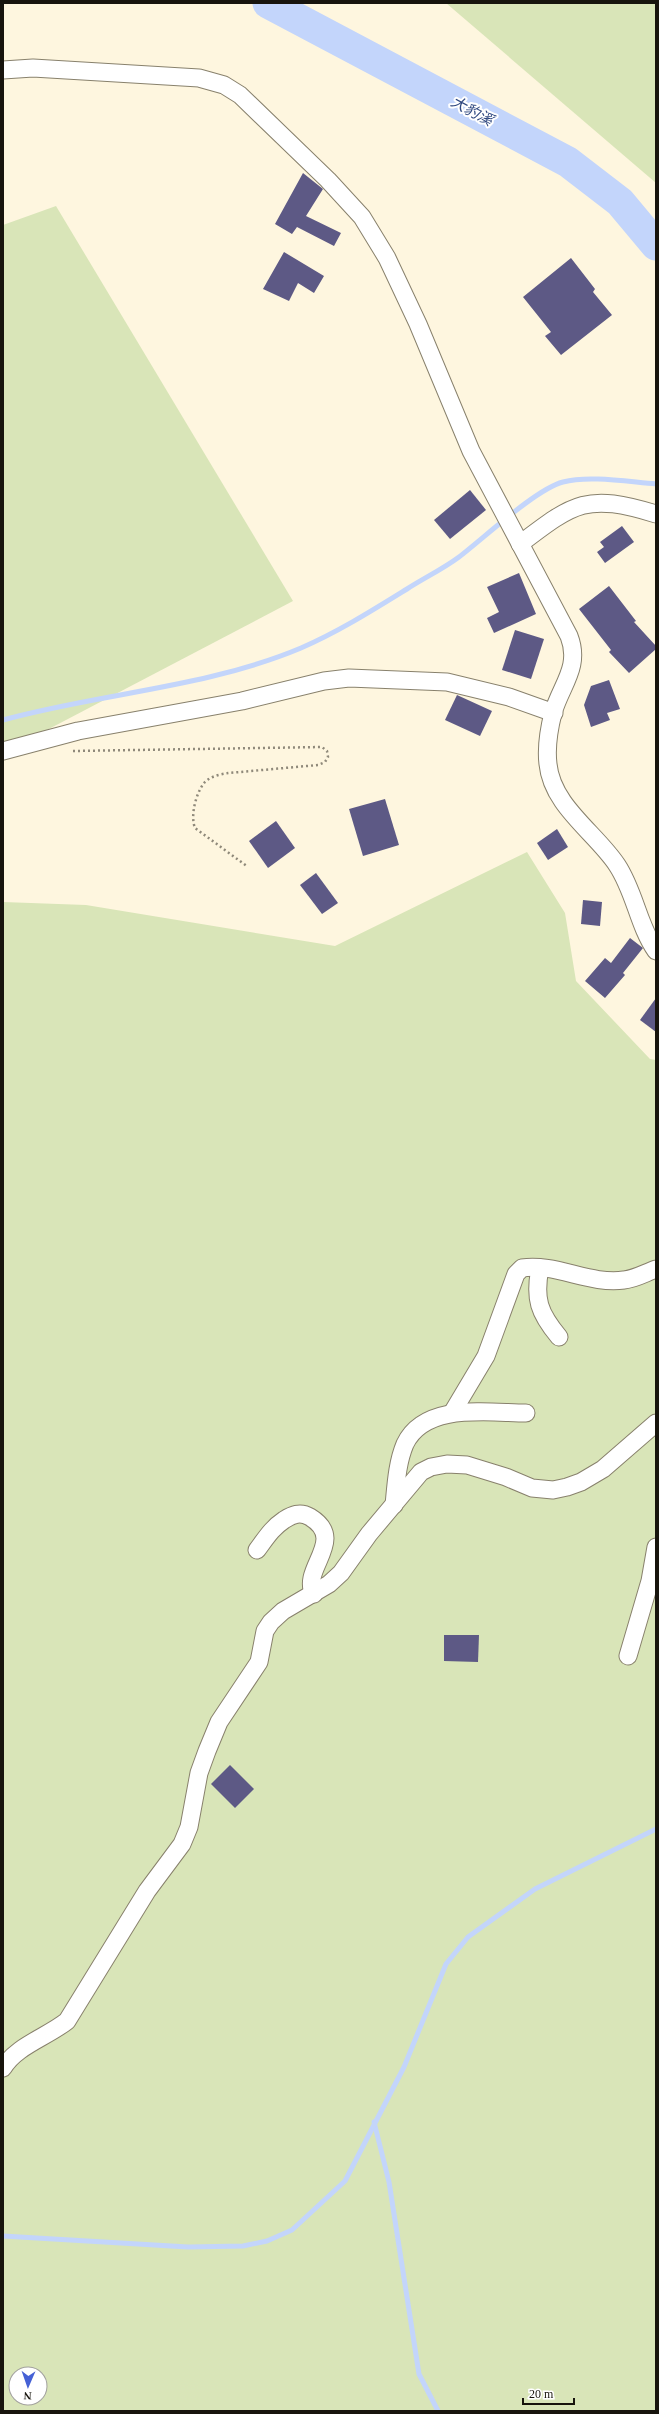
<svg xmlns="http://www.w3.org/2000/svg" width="659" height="2414" font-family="'Times New Roman','Noto Sans TC',serif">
<rect width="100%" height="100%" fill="#fef6df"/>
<g fill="#d9e5b8" fill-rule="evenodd">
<polygon points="446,3 656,3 656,183"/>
<polygon points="56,206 293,601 3,753 3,225"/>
<path d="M527,852L565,913L576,981L650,1059L656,1060V2411H3V902L86,905L335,946ZM16,2374H40V2398H16Z"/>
</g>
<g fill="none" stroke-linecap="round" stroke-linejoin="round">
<g stroke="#c3d5fb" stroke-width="5">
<path d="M3,720C101,693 206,688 301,648C338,632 373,610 407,589C424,578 443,569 459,557C484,538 536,489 563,482C589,475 629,482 656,484"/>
<polyline points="374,2122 389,2182 419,2374 438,2411"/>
<polyline points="3,2236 188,2247 243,2246 267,2241 292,2230 345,2181 404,2067 446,1964 468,1937 535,1889 656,1829"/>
</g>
<polyline stroke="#c3d5fb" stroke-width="31" points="268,3 568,162 620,202 656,245"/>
</g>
<g fill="#5d5985">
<polygon points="303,173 323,189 306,216 341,233 334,246 297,227 292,234 275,224"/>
<polygon points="284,252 324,276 314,293 298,283 289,301 263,289"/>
<polygon points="571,258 595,289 593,292 612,315 561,355 545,336 551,332 523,297"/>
<polygon points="470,490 486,510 450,539 434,520"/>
<polygon points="622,526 634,542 605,563 597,552 604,547 600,542"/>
<polygon points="519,573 536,614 494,633 487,618 499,612 487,587"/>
<polygon points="609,586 636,621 634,622 656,646 656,649 629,673 609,652 611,650 579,609"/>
<polygon points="515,630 544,639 531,679 502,670"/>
<polygon points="609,680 620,709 607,713 610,720 591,727 584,705 591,686"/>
<polygon points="457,695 492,711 480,736 445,720"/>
<polygon points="385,799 399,845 363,856 349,809"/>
<polygon points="276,821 295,848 268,868 249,841"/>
<polygon points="557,829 568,847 548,860 537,843"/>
<polygon points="316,873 338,903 322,914 300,885"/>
<polygon points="583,900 602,902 600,926 581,924"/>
<polygon points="630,938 643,948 623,973 625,975 605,998 585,981 605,958 611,963"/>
<polygon points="656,998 656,1032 640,1020"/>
<polygon points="444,1635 479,1635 478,1662 444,1661"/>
<polygon points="230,1765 254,1789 235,1808 211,1784"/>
</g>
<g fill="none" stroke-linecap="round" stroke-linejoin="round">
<defs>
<g id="minor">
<path d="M3,70L33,68L199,78L224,85L240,95L328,180L362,217L387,258L418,324L471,451L569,636C581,667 561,685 553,713C549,729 546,748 548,764C552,806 596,833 617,865C635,892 638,925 656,951"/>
<path d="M520,544C575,502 587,493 656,514"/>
<polyline points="3,751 78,731 242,701 324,681 349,678 447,682 509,697 554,713"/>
<path d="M540,1268C534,1299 539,1313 559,1337"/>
<path d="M452,1413L486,1356L516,1274L522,1268C556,1263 590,1285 624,1280C635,1279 645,1273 656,1269"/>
<path d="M394,1505C396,1485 397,1463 405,1444C425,1402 489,1413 526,1413"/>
<path d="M257,1550C266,1538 272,1528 284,1520C292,1515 300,1511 310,1517C348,1540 300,1569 314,1594"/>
<polyline points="628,1656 650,1581 656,1547"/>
<path d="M3,2068C16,2046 47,2037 67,2021L147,1891L182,1844L189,1827L199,1773L207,1751L219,1722L259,1662L265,1631L271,1622L283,1611L329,1584L341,1573L369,1534L421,1472L431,1467L447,1464L467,1465L506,1477L532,1488L553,1490L567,1487L581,1482L603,1469L656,1423"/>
</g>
</defs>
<use href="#minor" stroke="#88816c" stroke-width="19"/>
<path stroke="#8f897a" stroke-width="2.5" stroke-dasharray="2 3" stroke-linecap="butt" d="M73,751L322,747L327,751L328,757L325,762L318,765L229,773C221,774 211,776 205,782C196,792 190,816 195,828L248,867"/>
<use href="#minor" stroke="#fff" stroke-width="17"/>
</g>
<g text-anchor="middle" stroke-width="4" stroke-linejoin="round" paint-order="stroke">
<g font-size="15" font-style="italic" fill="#2e477f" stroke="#fff">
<text transform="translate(472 111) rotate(28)" y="5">大豹溪</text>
</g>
</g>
<rect width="659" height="2414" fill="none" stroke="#17140d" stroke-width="8"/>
<g transform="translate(28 2386) rotate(182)"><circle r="19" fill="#ffffff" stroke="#a2a19e"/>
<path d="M0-3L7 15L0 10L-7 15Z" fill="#4561d5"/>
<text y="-6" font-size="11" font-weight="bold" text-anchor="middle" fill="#17140d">N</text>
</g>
<path d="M523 2398v6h51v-6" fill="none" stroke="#17140d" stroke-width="2"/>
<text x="529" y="2398" font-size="12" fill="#17140d" stroke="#ffffff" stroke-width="3" paint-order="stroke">20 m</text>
</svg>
